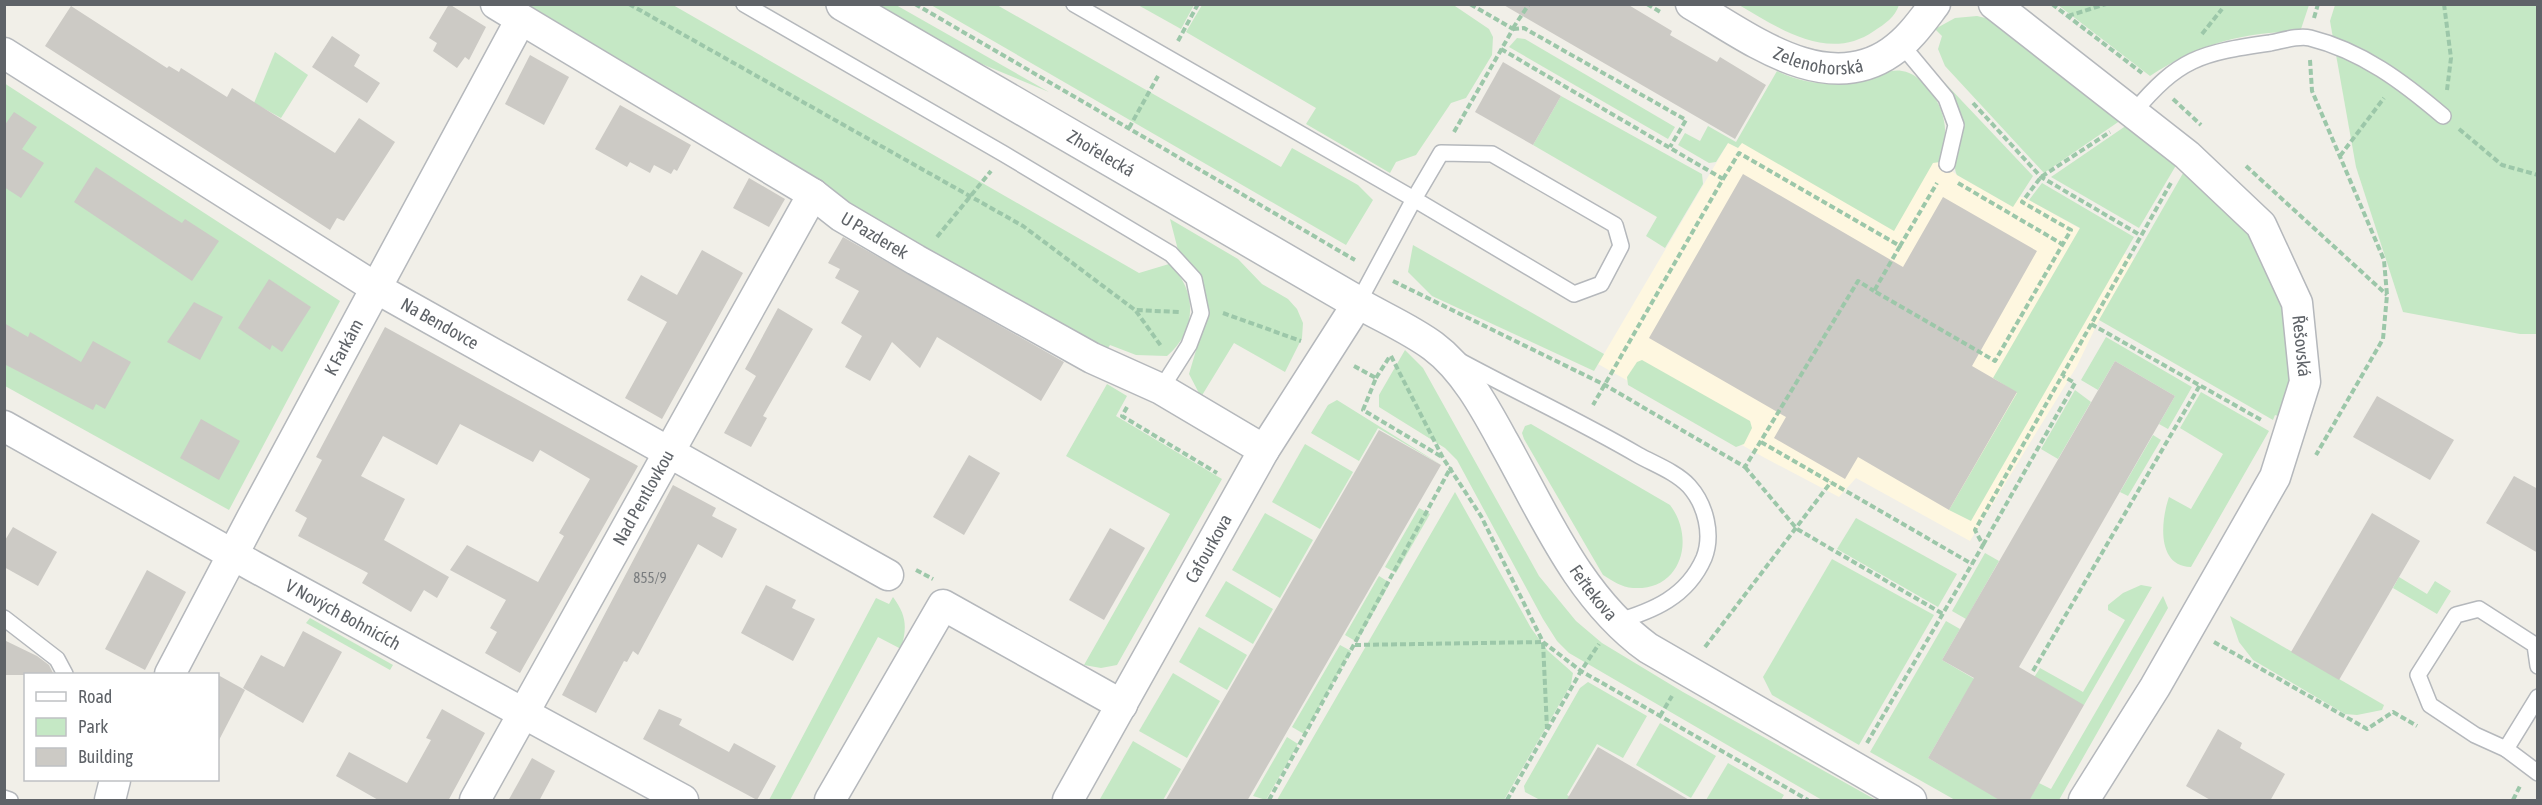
<svg xmlns="http://www.w3.org/2000/svg" width="2542" height="805" font-family="'Asap Condensed',sans-serif">
<rect width="100%" height="100%" fill="#f1efe8"/>
<polygon fill="#fef7e0" points="1741,142 1940,162 1957,175 2012,206 2019,196 2029,200 2134,259 2099,320 2077,366 1970,541 1856,478 1839,497 1765,458 1598,364 1728,143"/>
<g fill="#c5e8c5">
<polygon points="1452,4 1489,29 1493,37 1492,55 1466,98 1451,103 1416,155 1396,162 1390,173 1306,124 1316,108 1186,32 1202,5"/>
<path d="M517,5H673L1139,273L1169,264C1198,290 1197,331 1167,356L1136,355L1110,345L1105,352L852,205L814,176L571,40Z"/>
<polygon points="876,5 896,5 1049,92 972,60"/>
<polygon points="931,5 997,5 1281,167 1292,148 1358,185 1373,200 1346,245"/>
<polygon points="1138,5 1194,5 1181,29"/>
<path d="M1739,5H1738H1899C1895,17 1885,24 1874,31C1828,63 1779,28 1739,5Z"/>
<path d="M2058,5H2309L2300,32C2244,31 2197,45 2150,76Z"/>
<polygon points="2335,5 2537,5 2537,334 2520,334 2403,312 2356,167 2330,21"/>
<polygon points="1977,16 1998,21 2124,118 2044,173 1945,66 1938,49 1942,36 1935,29 1955,18"/>
<polygon points="1517,38 1525,39 1675,127 1668,139 1509,47"/>
<polygon points="275,52 308,75 281,118 254,103"/>
<path d="M1777,71C1808,86 1838,87 1871,78C1882,75 1890,69 1902,71C1923,74 1941,102 1944,121C1947,134 1943,149 1940,162L1933,163L1894,231L1742,143L1738,148L1728,143L1716,162L1709,163L1678,145L1685,133L1700,141L1708,126L1736,142Z"/>
<path d="M1944,82L2033,176L2013,207L1957,175C1951,163 1960,146 1961,132C1963,114 1953,98 1944,82Z"/>
<polygon points="4,83 340,301 229,510 5,386"/>
<polygon points="1561,96 1702,174 1703,184 1665,248 1646,236 1657,217 1533,145"/>
<polygon points="2130,123 2178,162 2139,228 2051,177"/>
<polygon points="2186,168 2238,217 2284,291 2293,368 2283,418 2275,415 2273,420 2099,320"/>
<polygon points="2042,183 2134,237 1971,521 1949,510 2017,393 1993,378 2080,228 2029,200"/>
<polygon points="1170,219 1238,259 1262,284 1288,299 1297,309 1303,323 1302,338 1285,372 1234,343 1201,397 1189,374 1205,320 1201,281 1191,264 1178,250"/>
<polygon points="1413,245 1604,354 1594,371 1432,296 1408,272"/>
<polygon points="2106,337 2192,387 2168,429 2159,424 2175,396 2115,361 2098,390 2081,380"/>
<polygon points="1405,350 1423,368 1539,576 1576,621 1602,643 1683,692 1876,800 1822,800 1569,653 1557,641 1543,619 1457,460 1445,448 1379,407 1379,395"/>
<polygon points="1642,360 1750,421 1752,428 1744,444 1736,447 1628,385 1627,377 1637,362"/>
<polygon points="1107,384 1127,396 1116,416 1222,479 1117,665 1101,668 1084,665 1170,514 1066,456"/>
<polygon points="2075,390 2091,402 2058,459 2041,449"/>
<path d="M2201,392L2269,431L2191,567C2156,566 2161,520 2169,497L2191,509L2223,454L2180,428Z"/>
<polygon points="1337,400 1443,466 1378,428 1359,461 1311,433 1328,405"/>
<path d="M1531,424L1670,505C1696,539 1681,591 1633,588C1621,587 1613,581 1603,575L1524,439L1522,433L1525,426Z"/>
<polygon points="2153,435 2161,440 2128,496 2120,492"/>
<polygon points="1305,444 1353,472 1320,529 1272,502"/>
<polygon points="1455,492 1531,628 1547,650 1573,673 1571,684 1504,800 1277,800"/>
<polygon points="1419,508 1430,514 1396,573 1385,567"/>
<polygon points="1265,513 1313,540 1280,598 1232,570"/>
<polygon points="1856,518 1957,574 1938,607 1837,549"/>
<polygon points="1985,553 1999,561 1966,619 1952,611"/>
<polygon points="1832,559 1934,615 1859,745 1772,695 1763,677"/>
<polygon points="1379,576 1390,583 1357,642 1345,635"/>
<polygon points="2399,577 2427,594 2435,581 2451,591 2437,614 2393,588"/>
<polygon points="1226,581 1273,609 1253,644 1205,616"/>
<polygon points="2141,585 2152,587 2084,705 1961,701 1928,758 2001,800 1955,800 1870,752 1946,621 1960,629 1942,660 2002,695 2033,679 2040,668 2083,692 2125,620 2108,610 2108,605 2123,593"/>
<polygon points="2163,596 2168,608 2059,800 2029,800 2039,783 2051,789"/>
<path d="M893,597C907,616 907,627 901,649L878,637L790,800H769L876,598L889,604Z"/>
<polygon points="2230,616 2384,705 2382,710 2357,715 2345,714 2253,660 2239,642"/>
<polygon points="310,618 393,665 390,670 306,623"/>
<polygon points="1199,627 1247,655 1227,690 1179,662"/>
<polygon points="1340,645 1351,651 1304,734 1292,727"/>
<polygon points="1173,673 1220,701 1187,758 1139,731"/>
<polygon points="1588,682 1647,716 1623,758 1597,744 1567,795 1576,800 1540,800 1525,792 1524,786 1580,688"/>
<polygon points="1660,723 1716,756 1691,798 1636,765"/>
<polygon points="1287,737 1298,744 1266,800 1253,796"/>
<polygon points="1133,741 1181,769 1163,800 1103,800 1100,799"/>
<polygon points="1728,763 1784,795 1781,800 1706,800"/>
</g>
<g fill="#cccac5">
<polygon points="449,4 486,27 469,60 465,57 457,68 433,51 437,43 429,38"/>
<polygon points="1502,4 1627,4 1672,31 1670,35 1717,62 1720,57 1766,85 1735,139"/>
<polygon points="71,6 167,68 169,66 179,72 181,68 227,97 232,88 335,153 359,118 395,142 344,221 337,218 330,230 45,46"/>
<polygon points="332,36 360,55 354,66 380,83 367,103 312,67"/>
<polygon points="530,55 569,77 544,125 505,104"/>
<polygon points="1503,62 1561,96 1533,145 1475,112"/>
<polygon points="620,105 691,145 677,171 674,169 671,174 654,165 650,173 630,162 627,167 595,149"/>
<polygon points="14,112 37,127 22,149 44,163 21,198 4,187 4,126"/>
<polygon points="96,167 169,215 182,223 185,219 219,241 192,281 74,202"/>
<polygon points="1743,174 1903,267 1943,197 2037,251 1972,366 2017,392 1949,510 1858,457 1845,479 1774,438 1786,417 1649,338"/>
<polygon points="749,178 785,199 769,227 733,208"/>
<polygon points="843,237 1064,362 1041,401 937,337 920,368 892,342 870,381 845,367 862,336 841,323 859,291 835,278 840,269 828,263"/>
<polygon points="702,250 743,273 662,419 625,398 667,322 627,300 641,275 677,295"/>
<polygon points="269,279 311,307 282,352 272,345 270,350 238,328"/>
<polygon points="194,302 223,317 200,360 167,342"/>
<polygon points="778,308 813,329 763,416 767,418 751,447 724,433 756,376 745,369"/>
<polygon points="4,323 28,337 30,332 81,362 93,341 131,362 105,409 96,404 93,410 4,364"/>
<polygon points="385,327 638,466 520,673 485,653 497,632 490,628 506,600 450,570 467,545 538,582 564,536 559,533 590,479 540,450 533,462 460,424 437,465 383,436 361,476 405,499 384,540 449,577 437,598 424,590 411,612 362,583 368,573 298,536 307,518 295,511 322,460 316,457"/>
<polygon points="2115,361 2175,396 2019,667 2084,705 2029,801 2001,801 1928,758 1974,678 1942,660"/>
<polygon points="2377,396 2454,440 2430,480 2353,437"/>
<polygon points="201,419 240,441 219,480 180,458"/>
<polygon points="1379,430 1441,465 1307,697 1247,801 1165,801"/>
<polygon points="969,455 1000,473 964,535 933,517"/>
<polygon points="2514,476 2538,489 2538,553 2486,523"/>
<polygon points="673,485 716,508 712,516 737,529 722,558 698,544 638,655 633,651 627,662 624,661 596,713 562,695"/>
<polygon points="2372,513 2420,541 2339,680 2291,652"/>
<polygon points="13,527 57,552 38,586 4,567 4,542"/>
<polygon points="1110,528 1145,548 1104,620 1069,600"/>
<polygon points="147,570 186,592 145,670 105,649"/>
<polygon points="766,585 796,600 792,608 815,619 793,661 741,633"/>
<polygon points="303,631 342,652 303,723 243,688 261,655 284,667"/>
<polygon points="4,640 37,656 49,665 54,675 4,675"/>
<polygon points="218,675 245,690 218,742"/>
<polygon points="442,709 485,733 448,801 380,801 336,776 349,752 407,783 431,740 426,738"/>
<polygon points="659,709 682,719 679,725 729,752 734,743 776,766 757,800 643,739"/>
<polygon points="2218,729 2242,743 2240,748 2285,774 2270,801 2212,801 2186,786"/>
<polygon points="1598,747 1691,801 1566,801"/>
<polygon points="532,758 555,771 539,801 508,801"/>
</g>
<g fill="none" stroke-linecap="round" stroke-linejoin="round">
<defs>
<g id="service">
<polyline points="744,4 1004,154 1171,254 1194,279 1201,313 1189,345 1161,389"/>
<polyline points="1074,4 1414,199 1358,303"/>
<polyline points="1901,44 1946,98 1956,125 1947,164"/>
<path d="M2133,113C2179,58 2200,53 2270,43C2281,41 2299,35 2310,38C2362,51 2403,82 2443,116"/>
<polygon points="1441,153 1492,154 1615,225 1621,246 1601,284 1574,294 1414,199"/>
<path d="M1460,361C1519,393 1580,421 1638,455C1654,464 1676,472 1689,486C1706,505 1713,535 1704,558C1687,597 1653,611 1615,622"/>
<polyline points="4,618 57,659 65,674"/>
<polyline points="2538,666 2535,645 2479,609 2456,615 2418,675 2430,705 2475,735 2506,749 2538,773"/>
<polyline points="2506,749 2538,697"/>
<polyline points="4,798 10,800"/>
</g>
<g id="minor">
<path id="s1" d="M496,4L813,194L841,216L916,260L1092,358L1161,389L1264,450"/>
<path id="s2" d="M1691,4C1748,37 1825,98 1891,52C1909,40 1922,21 1935,4"/>
<path id="s3" d="M1994,4L2187,155L2261,225L2297,303L2305,382L2275,477L2155,687L2084,800"/>
<path id="s4" d="M4,53L376,288L888,575"/>
<path id="s5" d="M4,426L253,566L683,800"/>
<path id="s6" d="M170,674L252,518L520,21"/>
<polyline points="110,800 115,780"/>
<path id="s7" d="M475,800L813,194"/>
<polyline points="830,800 943,605 1122,705"/>
<path id="s8" d="M1068,800L1264,450L1358,303C1382,317 1410,329 1433,346C1464,369 1485,408 1503,441C1544,514 1578,597 1648,648L1911,800"/>
</g>
<g id="tertiary">
<path id="s9" d="M843,4L1358,303"/>
</g>
</defs>
<use href="#service" stroke="#b5b8bc" stroke-width="18"/>
<use href="#minor" stroke="#b5b8bc" stroke-width="33"/>
<use href="#tertiary" stroke="#b5b8bc" stroke-width="36"/>
<g stroke="#9cc7a9" stroke-width="4" stroke-dasharray="6 3" stroke-linecap="butt">
<polyline points="629,4 1023,226 1135,310 1179,312"/>
<polyline points="915,4 1355,260"/>
<polyline points="1647,4 1662,13"/>
<polyline points="2052,4 2142,73"/>
<polyline points="2444,4 2451,58 2447,90"/>
<polyline points="2068,16 2106,4"/>
<polyline points="2314,18 2318,4"/>
<polyline points="1513,28 1529,4"/>
<polyline points="1513,29 1524,28 1686,120 1670,147"/>
<polyline points="2202,34 2222,9"/>
<polyline points="1178,41 1198,4"/>
<polyline points="1501,49 1723,179 1593,405"/>
<polyline points="2310,60 2312,91 2384,260 2387,295 2383,339 2316,455"/>
<polyline points="2173,99 2201,125"/>
<polyline points="1973,103 2041,177 2140,235"/>
<polyline points="1129,128 1158,76"/>
<polyline points="2459,129 2502,165 2538,175"/>
<polyline points="1454,132 1513,29 1470,4"/>
<polyline points="2340,156 2384,98"/>
<polyline points="2246,166 2387,295"/>
<polyline points="1723,179 1739,153 1900,246 1937,183"/>
<polyline points="1958,183 2062,244"/>
<polyline points="937,237 991,171"/>
<polyline points="1900,246 1874,291 1995,361 2071,230 2022,202 2041,177 2110,132"/>
<polyline points="1393,281 1605,385 1745,467 1858,281 1874,291"/>
<polyline points="1136,311 1161,346"/>
<polyline points="1223,313 1301,341"/>
<polyline points="2091,324 2263,421"/>
<polyline points="1391,356 1443,458 1481,516 1543,642 1581,671 1808,800"/>
<polyline points="1354,366 1376,378 1363,410 1442,457"/>
<polyline points="1376,378 1390,356"/>
<polyline points="1127,407 1122,416 1217,473"/>
<polyline points="1761,442 1972,564"/>
<polyline points="1745,467 1797,529 1943,614"/>
<polyline points="1983,545 2075,383 2063,376"/>
<polyline points="916,570 933,579"/>
<polyline points="2214,642 2367,729 2393,712 2417,726"/>
<polyline points="1355,645 1543,642 1547,729"/>
<polyline points="1705,647 1831,482"/>
<polyline points="2033,671 2200,385"/>
<polyline points="1660,716 1672,696"/>
<polyline points="1867,743 1972,564 1983,545 1975,530 2172,181"/>
<polyline points="1269,800 1451,467"/>
<polyline points="1507,800 1581,671 1599,644"/>
<polyline points="2513,800 2520,786"/>
</g>
<use href="#service" stroke="#fff" stroke-width="15"/>
<use href="#minor" stroke="#fff" stroke-width="30"/>
<use href="#tertiary" stroke="#fff" stroke-width="33"/>
</g>
<g text-anchor="middle" stroke-width="4.5" stroke-linejoin="round" paint-order="stroke">
<g font-size="15" fill="#7a7d7f">
<text x="650" y="583">855/9</text>
</g>
<g font-size="18" fill="#5f6368" stroke="#fff">
<text dy="6" stroke="none"><textPath href="#s2" startOffset="142">Zelenohorská</textPath></text>
<text dy="6" stroke="none"><textPath href="#s9" startOffset="298">Zhořelecká</textPath></text>
<text dy="6" stroke="none"><textPath href="#s1" startOffset="444">U Pazderek</textPath></text>
<text dy="6" stroke="none"><textPath href="#s4" startOffset="513">Na Bendovce</textPath></text>
<text dy="6" stroke="none"><textPath href="#s3" startOffset="476">Řešovská</textPath></text>
<text dy="6" stroke="none"><textPath href="#s6" startOffset="370">K Farkám</textPath></text>
<text dy="6" stroke="none"><textPath href="#s7" startOffset="346">Nad Pentlovkou</textPath></text>
<text dy="6" stroke="none"><textPath href="#s8" startOffset="288">Cafourkova</textPath></text>
<text dy="6" stroke="none"><textPath href="#s8" startOffset="958">Feřtekova</textPath></text>
<text dy="6" stroke="none"><textPath href="#s5" startOffset="388">V Nových Bohnicích</textPath></text>
</g>
</g>
<rect width="2542" height="805" fill="none" stroke="#5f6368" stroke-width="12"/>
<rect x="24" y="673" width="195" height="108" fill="#ffffff" stroke="#bfc1c3" stroke-width="1.5"/>
<rect x="36" y="692" width="30" height="9" fill="#ffffff" stroke="#bfc1c3" stroke-width="1.5"/>
<text x="78" y="703" font-size="18" fill="#5f6368">Road</text>
<rect x="36" y="718" width="30" height="18" fill="#c5e8c5" stroke="#bfc1c3" stroke-width="1.5"/>
<text x="78" y="733" font-size="18" fill="#5f6368">Park</text>
<rect x="36" y="748" width="30" height="18" fill="#cccac5" stroke="#bfc1c3" stroke-width="1.5"/>
<text x="78" y="763" font-size="18" fill="#5f6368">Building</text>
</svg>
